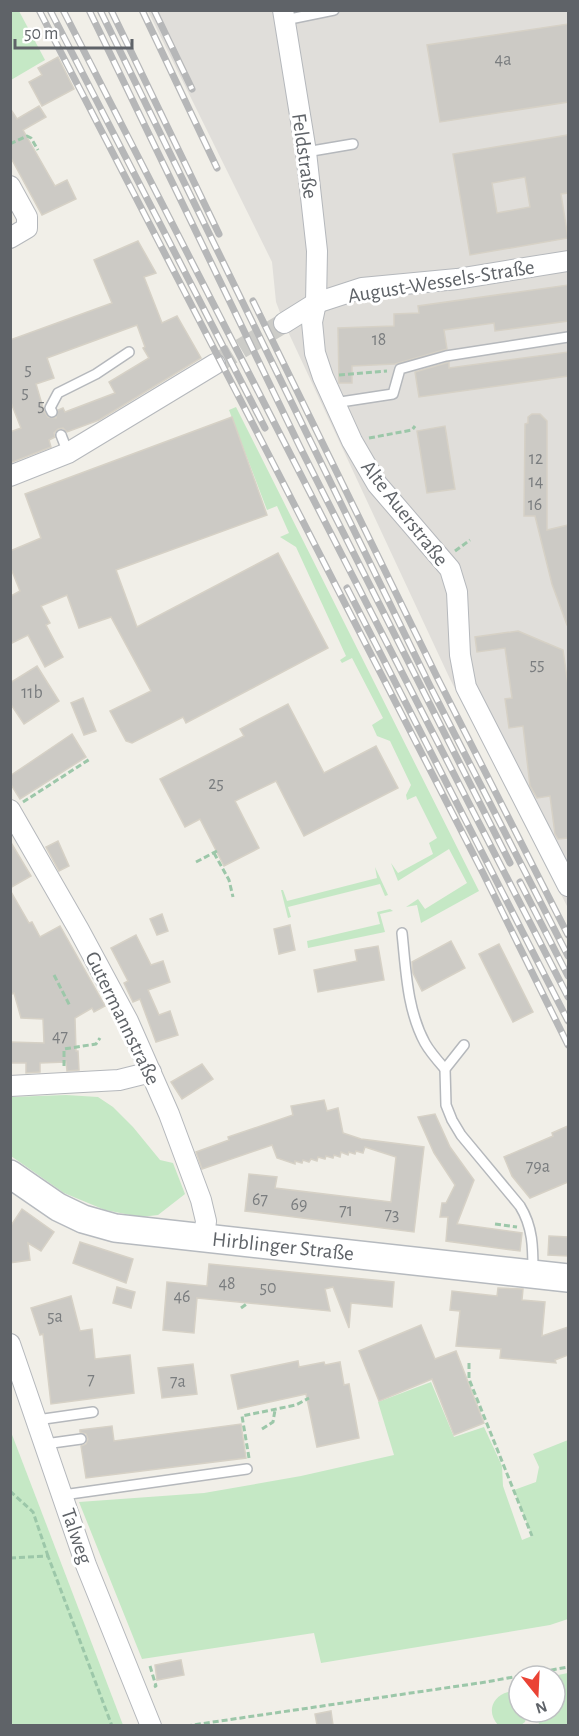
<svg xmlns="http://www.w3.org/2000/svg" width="579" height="1736" font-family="'Alegreya Sans',sans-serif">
<rect width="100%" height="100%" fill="#f1efe8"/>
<polygon fill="#e0deda" points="148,11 568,11 568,908 450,679 284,323 276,302 272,262"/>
<g fill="#c5e8c5">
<polygon points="11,10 19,11 45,60 11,80"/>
<polygon points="236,407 479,891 421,923 417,905 406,907 418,899 425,909 467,883 449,849 398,881 391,863 398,873 433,854 429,843 437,838 416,796 407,800 406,795 411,785 390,741 377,736 372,725 383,718 352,658 342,663 340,660 346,656 296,547 280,537 289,533 277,506 267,510 229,410"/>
<polygon points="375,867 388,895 385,896 380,884 288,907 291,917 288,918 281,890 283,890 287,901 377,878"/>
<polygon points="390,909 393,911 380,914 385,932 308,948 307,941 380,924 377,912"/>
<polygon points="66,1095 98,1097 113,1107 133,1127 160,1160 173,1163 185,1194 158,1215 141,1217 105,1210 64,1193 11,1156 11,1097"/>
<polygon points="431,1382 454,1437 484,1427 502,1466 503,1486 522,1540 532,1536 514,1490 536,1482 539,1467 533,1454 568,1440 568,1619 550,1625 321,1663 314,1633 142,1659 79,1502 204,1493 301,1476 394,1455 378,1402"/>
<polygon points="11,1432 123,1725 11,1725"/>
<polygon points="568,1673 568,1725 539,1725 537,1712 555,1712 555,1676 553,1676"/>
<path d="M508,1692L519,1694V1712H528L525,1722L521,1725H498C487,1713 491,1697 508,1692Z"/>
</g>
<g fill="#cccac5" stroke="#d6d1c6" stroke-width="1.5" fill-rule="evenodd">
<polygon points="568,24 568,102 440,122 427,45"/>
<polygon points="58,57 74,89 42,106 29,82 42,75 38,68"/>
<polygon points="39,106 46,117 23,130 55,186 67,180 76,199 42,215 10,156 10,108 17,119"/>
<path d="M568,135V193L561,194L568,238L470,255L453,154ZM525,177L530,207L497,213L492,183Z"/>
<path d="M138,241L156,273L144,277L162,323L177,316L201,358L99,420L67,432L63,428L58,429L54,433L55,437L49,440L51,447L10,463V432L21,428L10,400V340L112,303L94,260ZM137,325L145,347L143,348L149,358L109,382L115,393L65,412L63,408L58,410L56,418L48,417L44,411L36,384L54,378L47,358Z"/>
<polygon points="568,285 568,321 495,331 494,323 444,330 447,349 395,364 352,366 352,383 339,383 338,328 394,326 394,314 419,313 418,306"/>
<polygon points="568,352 568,376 419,397 415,372 449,362 449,368"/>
<polygon points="532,414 540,414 547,421 547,530 568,525 568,625 567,625 552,584 535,516 524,516 525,424 528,423 528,417"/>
<polygon points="232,417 267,515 116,570 137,627 278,553 328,648 186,723 183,717 132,743 126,741 110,711 151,691 111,617 79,628 67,595 41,606 50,623 46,625 63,657 45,667 28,635 10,644 11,596 20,591 10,566 10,551 41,538 25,494"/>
<polygon points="445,426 455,489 427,493 417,431"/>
<polygon points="518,631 563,650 568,685 568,838 558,839 555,834 550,796 537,798 530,786 523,726 509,728 505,699 512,698 505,648 477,652 475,637"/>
<polygon points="37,666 59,701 24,724 10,703 10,683"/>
<polygon points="83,698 96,731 84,735 71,703"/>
<polygon points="288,704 324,773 376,746 398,788 304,836 276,781 235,801 259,848 224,866 200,819 185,827 160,779 244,736 240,729"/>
<polygon points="72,734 86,757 20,799 10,783 10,776"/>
<polygon points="10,841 31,876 10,888"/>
<polygon points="58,841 69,866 59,871 46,847"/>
<polygon points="10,890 29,923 32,922 40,937 60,926 105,1006 94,1012 92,1008 75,1018 76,1051 78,1051 79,1070 67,1071 66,1062 40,1063 40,1072 26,1073 26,1063 10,1063 10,1042 44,1043 43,1019 21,1018 14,993 10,995"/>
<polygon points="162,914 168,931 157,935 150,919"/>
<polygon points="290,925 295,950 279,954 274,929"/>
<polygon points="136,935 151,965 163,961 170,982 148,990 159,1015 170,1011 178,1035 156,1042 140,999 133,1002 124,983 128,981 111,948"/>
<polygon points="451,941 465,968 422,991 413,973 412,962"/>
<polygon points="499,944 533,1012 513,1022 479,954"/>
<polygon points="378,946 384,980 318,992 314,970 357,961 355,950"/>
<polygon points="202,1064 213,1079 182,1099 171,1082"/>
<polygon points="324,1100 327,1111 338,1108 343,1133 361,1139 424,1147 414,1232 245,1211 249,1174 277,1177 275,1188 391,1202 396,1157 365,1147 363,1153 356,1151 355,1154 349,1152 348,1155 341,1152 340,1157 334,1155 333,1158 326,1156 325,1159 318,1157 317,1161 311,1159 309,1162 303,1160 302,1163 295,1161 295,1164 277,1158 272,1145 202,1169 196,1152 229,1140 228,1137 293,1115 291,1106"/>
<polygon points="435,1114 450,1147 474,1180 457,1224 522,1233 520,1251 446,1241 448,1217 440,1217 442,1203 446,1203 455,1185 434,1153 418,1117"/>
<polygon points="568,1126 568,1182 530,1198 512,1176 504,1157 553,1136 552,1133"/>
<polygon points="22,1209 54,1232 41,1251 28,1243 30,1260 10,1263 10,1227"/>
<polygon points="549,1236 568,1237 568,1256 548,1255"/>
<polygon points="80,1242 133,1259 126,1283 73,1263"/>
<polygon points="209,1264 394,1282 392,1307 351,1303 349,1328 333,1287 325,1289 330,1311 197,1298 194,1333 163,1330 167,1282 207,1286"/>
<polygon points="117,1287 135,1292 131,1308 113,1303"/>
<polygon points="498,1288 523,1289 522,1300 545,1302 542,1336 568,1327 568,1355 555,1360 556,1363 500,1358 501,1349 456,1346 460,1311 450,1310 452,1291 497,1296"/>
<polygon points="71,1296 80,1331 92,1329 95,1359 130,1355 134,1393 51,1404 43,1334 40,1335 31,1308"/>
<polygon points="421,1325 435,1359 456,1351 484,1423 454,1435 432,1379 379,1401 359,1351"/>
<polygon points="298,1361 299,1367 324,1362 325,1365 340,1362 344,1385 349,1384 359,1438 317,1447 306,1394 238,1409 231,1375"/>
<polygon points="193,1364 197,1394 162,1398 158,1368"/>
<polygon points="241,1424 246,1458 86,1478 81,1446 86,1444 88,1439 86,1434 80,1432 80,1430 112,1426 114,1441"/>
<polygon points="181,1660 184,1675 157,1680 155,1665"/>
<polygon points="331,1711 333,1725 317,1725 315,1714"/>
</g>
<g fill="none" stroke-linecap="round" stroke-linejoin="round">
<polyline stroke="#ccccc8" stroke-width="20" stroke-dasharray="20 10" stroke-linecap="butt" points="215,364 284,323"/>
<defs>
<g id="lane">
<polyline points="285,20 334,10"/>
<polyline points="306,152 353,144"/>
<polyline points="334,403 393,394 400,369 446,356 568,337"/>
<polyline points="52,412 50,408 58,393 96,374 129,352"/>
<polyline points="61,435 68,453"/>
<path d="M402,933C406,970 407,1010 425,1043C430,1052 438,1061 445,1069"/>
<path d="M464,1045L445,1069L446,1105L452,1120L461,1135L520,1206C533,1227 533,1248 533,1272"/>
<polyline points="37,1420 93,1412"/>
<polyline points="45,1444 81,1439"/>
<polyline points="63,1495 247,1469"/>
</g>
<g id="street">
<polyline points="283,10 306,152 317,251 316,303 312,322 315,353 323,377 352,441 377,484 450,569 457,592 460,655 466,687 568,886"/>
<polyline points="10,186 27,217 27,228 10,238"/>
<polyline points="284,323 316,303 362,288 457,279 568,261"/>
<polyline points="10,476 68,453 215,364"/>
<polyline points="10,810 79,930 128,1021 169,1114 201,1200 206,1221 204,1237"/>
<polyline points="10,1086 119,1080 151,1072"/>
<polyline points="10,1344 86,1565 151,1726"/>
</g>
<polyline id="secondary" points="10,1174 58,1207 83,1219 115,1228 568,1278"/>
</defs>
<use href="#lane" stroke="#b5b8bc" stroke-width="12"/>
<use href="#street" stroke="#b5b8bc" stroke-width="22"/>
<use href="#secondary" stroke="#b6babf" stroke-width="30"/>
<g stroke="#9cc7a9" stroke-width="3" stroke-dasharray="6 3" stroke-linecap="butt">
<polyline points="10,144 27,136 31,138 38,150"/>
<polyline points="339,375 387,371"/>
<polyline points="369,438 412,430 415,426"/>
<polyline points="455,551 470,540"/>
<polyline points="23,802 90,759"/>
<polyline points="214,853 229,880 233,897"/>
<polyline points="196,862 217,851"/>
<polyline points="54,975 70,1006"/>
<polyline points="64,1066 64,1049 96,1044 100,1038"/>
<polyline points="495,1224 517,1227"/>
<polyline points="241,1308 248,1303"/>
<polyline points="469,1363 469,1379 532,1536"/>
<polyline points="262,1429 273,1422 275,1410"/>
<polyline points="249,1458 242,1416 296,1405 309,1398"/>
<polyline points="10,1491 33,1512 48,1556"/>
<polyline points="10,1558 48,1556 112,1726"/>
<polyline points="150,1666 156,1686 154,1687"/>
<polyline points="186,1726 486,1682 568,1667"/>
</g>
<use href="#lane" stroke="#fff" stroke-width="9"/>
<use href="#street" stroke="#fff" stroke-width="20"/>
<use href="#secondary" stroke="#fff" stroke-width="27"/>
<defs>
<g id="rail">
<polyline points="39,10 275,467 484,875 568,1045"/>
<polyline points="50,10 265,428"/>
<polyline points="63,10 568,997"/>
<polyline points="89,10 300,447 510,863"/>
<polyline points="100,10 430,686 568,956"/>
<polyline points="111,10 219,234"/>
<polyline points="142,10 217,168"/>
<polyline points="154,10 192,89"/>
<polyline points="253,301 438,679 568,935"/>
<polyline points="347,588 568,1021"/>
<polyline points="520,882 568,976"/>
</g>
</defs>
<use href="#rail" stroke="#b6b7b8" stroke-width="7"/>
<use href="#rail" stroke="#fff" stroke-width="4.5" stroke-dasharray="14" stroke-linecap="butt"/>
</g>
<g text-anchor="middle" stroke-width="6" stroke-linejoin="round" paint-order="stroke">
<g font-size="18" fill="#7a7d7f">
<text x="503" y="65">4a</text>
<text x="379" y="345">18</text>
<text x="28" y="375">5</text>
<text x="25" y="398">5</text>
<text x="41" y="411">5</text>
<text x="536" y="464">12</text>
<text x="536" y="487">14</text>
<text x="535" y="510">16</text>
<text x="537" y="670">55</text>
<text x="32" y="698">11b</text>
<text x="216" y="789">25</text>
<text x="60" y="1042">47</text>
<text x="538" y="1172">79a</text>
<text x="260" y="1205">67</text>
<text x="299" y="1210">69</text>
<text x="346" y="1216">71</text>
<text x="392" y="1220">73</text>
<text x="227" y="1289">48</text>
<text x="268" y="1293">50</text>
<text x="182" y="1302">46</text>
<text x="55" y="1322">5a</text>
<text x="91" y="1385">7</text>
<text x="178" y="1387">7a</text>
</g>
<g font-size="21" fill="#5f6368" stroke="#fff">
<text transform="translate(305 156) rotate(82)" y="7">Feldstraße</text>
<text transform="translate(441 281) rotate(-9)" y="7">August-Wessels-Straße</text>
<text transform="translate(405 513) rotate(52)" y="7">Alte Auerstraße</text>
<text transform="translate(123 1018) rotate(64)" y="7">Gutermannstraße</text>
<text transform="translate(283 1246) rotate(6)" y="7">Hirblinger Straße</text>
<text transform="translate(77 1536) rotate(71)" y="7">Talweg</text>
</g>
</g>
<rect width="579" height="1736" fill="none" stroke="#5f6368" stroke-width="24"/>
<g transform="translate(537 1694) rotate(162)"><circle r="28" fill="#ffffff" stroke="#bfc1c3" stroke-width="1.5"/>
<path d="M0-4.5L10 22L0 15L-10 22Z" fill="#ea4335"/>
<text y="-9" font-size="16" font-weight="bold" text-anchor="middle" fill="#5f6368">N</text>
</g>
<path d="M15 39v9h117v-9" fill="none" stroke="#5f6368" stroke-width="3"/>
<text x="24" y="39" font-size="18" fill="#5f6368" stroke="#ffffff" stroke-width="4.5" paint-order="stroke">50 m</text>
</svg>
